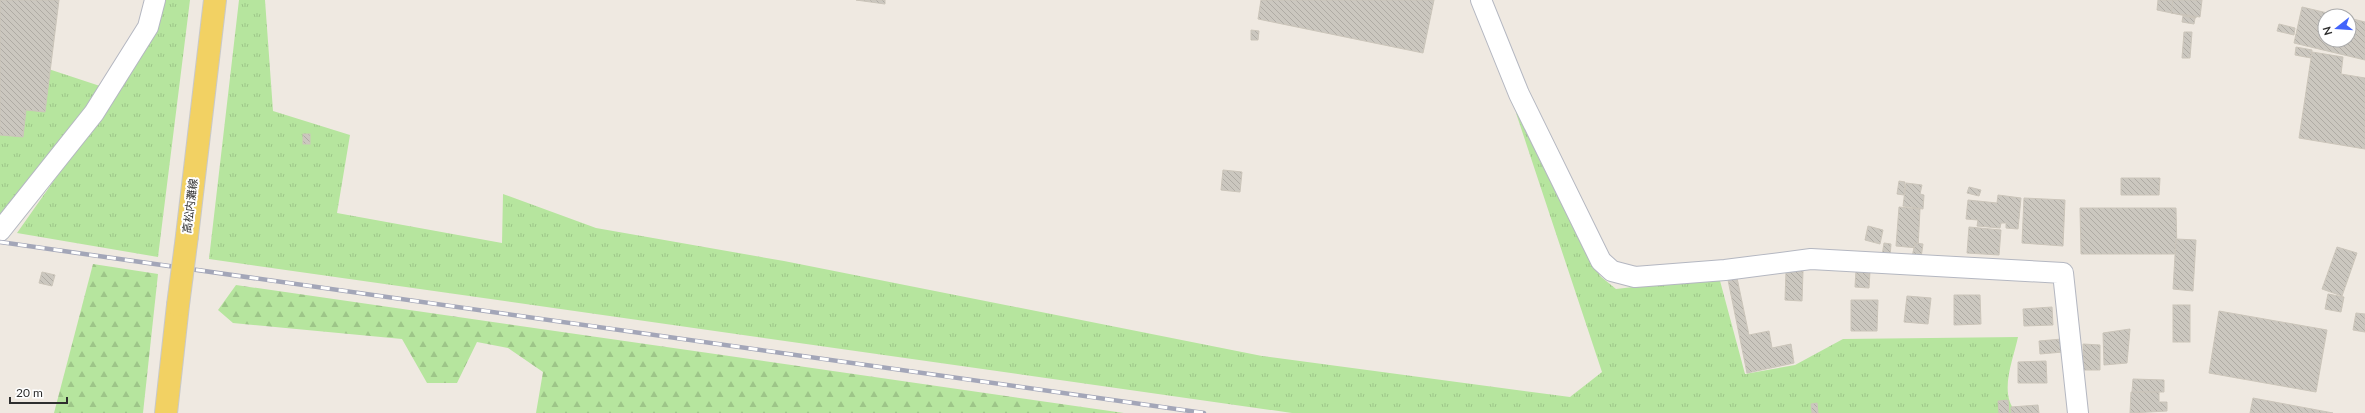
<svg xmlns="http://www.w3.org/2000/svg" width="2365" height="413" font-family="Lato,'Noto Sans JP',sans-serif">
<defs>
<pattern id="grass-tufts" width="24" height="20" patternUnits="userSpaceOnUse"><rect width="24" height="20" fill="#b6e59e"/><path d="M3 7l-1-3M5 7V3M7 7l1-3M15 17l-1-3M17 17v-4M19 17l1-3" fill="none" stroke="#9dc588"/></pattern>
<pattern id="forest-firs" width="22" height="20" patternUnits="userSpaceOnUse"><rect width="22" height="20" fill="#b6e59e"/><path d="M5 1l3.5 6h-7zM16 11l3.5 6h-7z" fill="#9dc588"/></pattern>
<pattern id="building-back-hatch" width="6" height="6" patternUnits="userSpaceOnUse"><rect width="6" height="6" fill="#cbc7bf"/><path d="M-1 5l2 2M0 0l6 6M5-1l2 2" fill="none" stroke="#afaba4"/></pattern>
</defs>
<rect width="100%" height="100%" fill="#efe9e1"/>
<g fill="url(#grass-tufts)">
<polygon points="166,0 190,0 158,257 17,233 143,54"/>
<path d="M239,0H265L273,111L350,135L337,213L502,243L503,194L596,228L784,261L1262,356L1570,397L1602,372L1516,113L1526,119L1600,276L1616,289L1719,277L1745,374L1795,365L1843,339L2018,337C2013,361 1998,394 2017,413H1292L209,259Z"/>
<polygon points="0,53 103,87 0,218"/>
</g>
<g fill="url(#forest-firs)">
<polygon points="93,264 158,274 143,413 54,413"/>
<polygon points="236,285 1124,413 536,413 543,372 508,348 477,342 457,383 427,383 402,339 233,323 218,310"/>
</g>
<g fill="url(#building-back-hatch)" stroke="#cbc5ba">
<polygon points="0,0 59,0 45,112 26,110 23,137 0,135"/>
<polygon points="856,0 885,0 885,4"/>
<polygon points="1261,0 1434,0 1423,53 1258,19"/>
<polygon points="2158,0 2199,0 2196,18 2157,10"/>
<polygon points="2173,0 2202,0 2200,17 2171,13"/>
<polygon points="2302,7 2340,16 2325,16 2325,40 2349,40 2349,18 2365,22 2365,60 2294,43"/>
<polygon points="2183,16 2195,18 2194,24 2182,22"/>
<polygon points="2279,24 2295,28 2294,35 2277,31"/>
<polygon points="1251,30 1259,31 1258,40 1251,40"/>
<polygon points="2184,32 2192,32 2190,58 2182,58"/>
<polygon points="2296,47 2312,50 2311,58 2295,55"/>
<polygon points="2312,52 2343,57 2341,74 2365,78 2365,149 2299,138"/>
<rect x="303" y="134" width="7" height="10"/>
<polygon points="1223,170 1242,172 1240,192 1221,190"/>
<polygon points="2121,178 2160,178 2159,195 2121,195"/>
<polygon points="1899,181 1905,182 1904,195 1897,194"/>
<polygon points="1906,183 1922,185 1920,194 1924,195 1923,209 1903,206"/>
<polygon points="1969,187 1981,190 1979,196 1967,193"/>
<polygon points="1998,195 2021,198 2018,229 2006,228 2006,223 2001,223 2000,228 1977,226 1978,220 1966,219 1968,200 1997,203"/>
<polygon points="2024,198 2065,200 2063,246 2022,243"/>
<polygon points="1899,207 1920,209 1918,248 1896,246"/>
<polygon points="2080,208 2176,208 2177,254 2081,254"/>
<polygon points="1868,226 1883,230 1880,244 1865,240"/>
<polygon points="1969,227 2001,230 1999,255 1967,253"/>
<polygon points="2176,239 2196,240 2193,291 2173,289"/>
<polygon points="1884,243 1891,244 1890,257 1882,256"/>
<polygon points="1915,243 1923,244 1921,258 1912,257"/>
<polygon points="2337,247 2357,253 2342,296 2322,289"/>
<polygon points="1856,270 1870,271 1869,288 1855,287"/>
<polygon points="1786,271 1803,271 1802,301 1785,300"/>
<polygon points="42,272 55,275 52,286 39,283"/>
<polygon points="1737,278 1749,335 1769,331 1772,348 1791,344 1794,363 1747,373 1728,280"/>
<polygon points="2328,294 2344,297 2341,312 2325,309"/>
<polygon points="1954,295 1980,295 1981,324 1954,325"/>
<polygon points="1907,296 1931,298 1928,324 1904,322"/>
<polygon points="1851,300 1878,300 1877,331 1851,331"/>
<rect x="2173" y="305" width="17" height="37"/>
<polygon points="2052,307 2053,325 2024,326 2023,309"/>
<polygon points="2219,311 2327,330 2316,392 2209,373"/>
<polygon points="2356,313 2365,314 2365,332 2353,330"/>
<polygon points="2130,329 2127,363 2104,365 2103,333"/>
<polygon points="2062,339 2063,352 2040,354 2039,341"/>
<polygon points="2083,344 2100,345 2100,370 2083,370"/>
<polygon points="2046,361 2047,383 2018,383 2018,362"/>
<polygon points="2133,379 2164,380 2164,392 2132,392"/>
<polygon points="2131,392 2159,392 2159,402 2167,402 2167,411 2130,413"/>
<polygon points="2253,398 2333,413 2250,413"/>
<polygon points="2008,400 2009,413 1999,413 1998,401"/>
<polygon points="1817,403 1818,413 1812,413 1811,404"/>
<polygon points="2038,405 2039,413 2011,413 2011,407"/>
</g>
<g fill="none" stroke-linecap="round" stroke-linejoin="round">
<defs>
<g id="minor">
<polyline points="1481,0 1519,94 1601,261 1612,271 1635,277 1725,270 1811,259 2063,273 2078,413"/>
<polyline points="0,231 94,113 148,27 155,0"/>
</g>
<g id="major">
<polyline points="187,236 215,0"/>
<polyline points="166,413 178,305"/>
</g>
</defs>
<use href="#minor" stroke="#b4b7c1" stroke-width="22"/>
<use href="#major" stroke="#c9c9c9" stroke-width="24"/>
<use href="#minor" stroke="#fff" stroke-width="20"/>
<use href="#major" stroke="#f2d163" stroke-width="22"/>
<defs>
<polyline id="rail" points="0,242 1204,413"/>
</defs>
<use href="#rail" stroke="#a3a6b8" stroke-width="4.5"/>
<use href="#rail" stroke="#fff" stroke-width="3" stroke-dasharray="9" stroke-linecap="butt"/>
<defs>
<polyline id="major-bridge" points="178,305 187,236"/>
</defs>
<use href="#major-bridge" stroke="#c9c9c9" stroke-width="24" stroke-linecap="butt"/>
<use href="#major-bridge" stroke="#f2d163" stroke-width="22"/>
</g>
<g text-anchor="middle" stroke-width="4" stroke-linejoin="round" paint-order="stroke">
<g font-size="11" fill="#2e2e2e" stroke="#fff">
<text transform="translate(190 206) rotate(-83)" y="4">高松内灘線</text>
</g>
</g>
<g transform="translate(2337 28) rotate(253)"><circle r="19" fill="#ffffff" stroke="#ababab"/>
<path d="M0-3L7 15L0 10L-7 15Z" fill="#4264fb"/>
<text y="-6" font-size="11" font-weight="bold" text-anchor="middle" fill="#2e2e2e">N</text>
</g>
<path d="M10 397v6h57v-6" fill="none" stroke="#2e2e2e" stroke-width="2"/>
<text x="16" y="397" font-size="12" fill="#2e2e2e" stroke="#ffffff" stroke-width="3" paint-order="stroke">20 m</text>
</svg>
